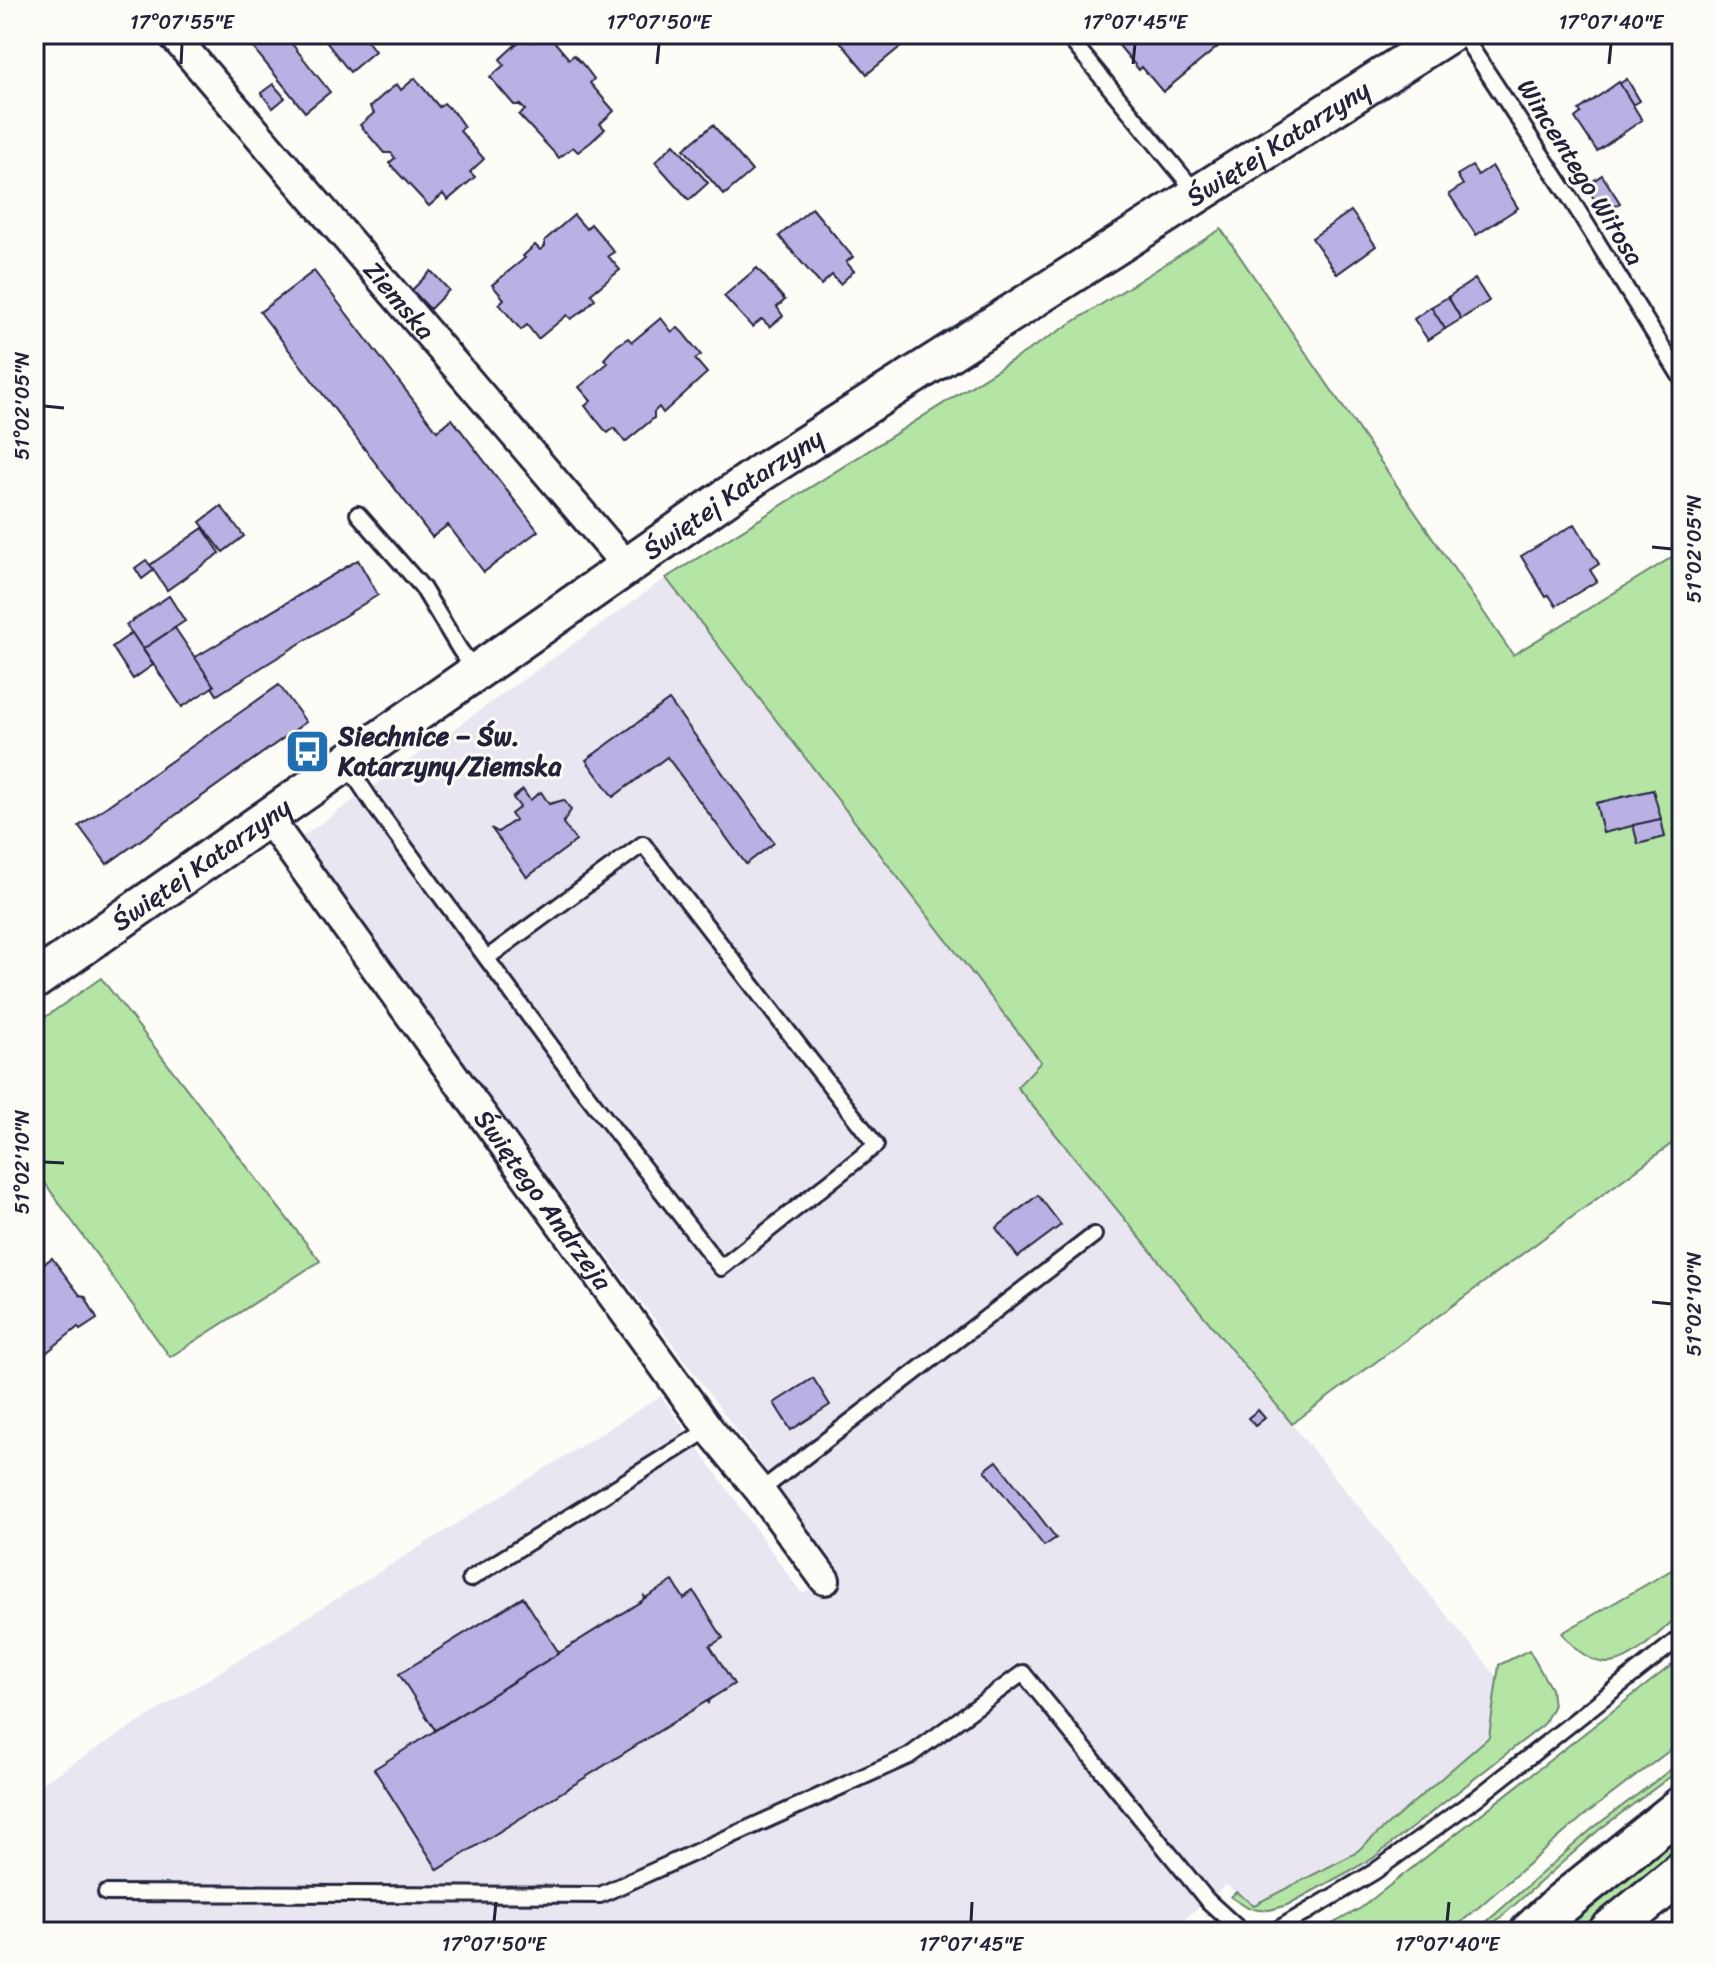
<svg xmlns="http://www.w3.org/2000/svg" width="1716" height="1966" font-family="Sriracha,sans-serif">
<rect width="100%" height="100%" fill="#fdfcf7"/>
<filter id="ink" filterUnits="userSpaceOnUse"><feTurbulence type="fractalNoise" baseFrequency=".0125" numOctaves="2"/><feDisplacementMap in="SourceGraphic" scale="16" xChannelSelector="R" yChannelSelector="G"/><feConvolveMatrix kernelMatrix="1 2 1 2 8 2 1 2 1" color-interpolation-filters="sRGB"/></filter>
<g filter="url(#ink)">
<polygon fill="#e9e6f1" points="666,578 1041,1062 1018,1087 1497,1677 1489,1737 1354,1854 1253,1905 1226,1885 1182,1921 1164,1931 34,1932 34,1788 661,1396 802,1594 839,1569 299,839"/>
<g fill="#b4e5a5" stroke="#6b8470" stroke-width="2">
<polygon points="1221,229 1513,655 1682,551 1682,1136 1292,1424 1017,1087 1041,1062 666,578"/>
<polygon points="101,978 320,1261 170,1357 34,1168 34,1025"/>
<path d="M1682,1564V1613C1638,1649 1610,1694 1562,1633Z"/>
<polygon points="1529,1650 1551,1689 1553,1707 1543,1725 1372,1859 1287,1905 1270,1910 1248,1908 1231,1897 1236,1892 1254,1905 1354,1854 1489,1737 1499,1665"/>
<polygon points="1678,1660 1682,1664 1682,1741 1586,1814 1450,1932 1318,1932 1361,1908"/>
<polygon points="1682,1761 1682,1768 1600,1829 1484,1932 1475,1932 1593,1828"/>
<polygon points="1682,1832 1682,1847 1581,1932 1560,1932"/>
</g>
<g fill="#b9b1e3" stroke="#22223b" stroke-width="2">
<polygon points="242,34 284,34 330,92 305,112"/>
<polygon points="320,34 362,34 375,51 350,72"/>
<polygon points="541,34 548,34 569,59 574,55 585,67 594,79 590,83 614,111 600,124 605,129 591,142 578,152 573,147 559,158 519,115 525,110 520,105 514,105 490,77 504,65 500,59 513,47 526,36 531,42"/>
<polygon points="834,34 916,34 867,74"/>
<polygon points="1115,34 1221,34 1226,40 1163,92 1142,67 1139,70 1112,37"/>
<polygon points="415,78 439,107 444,103 455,114 464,127 460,131 484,159 470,172 475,177 462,188 448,200 443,194 429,206 389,163 395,158 391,153 384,153 360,125 374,113 370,107 382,96 397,84 401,90"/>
<polygon points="1627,79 1640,101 1633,105 1619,84"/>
<polygon points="1619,82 1642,120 1597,151 1575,118 1581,113 1579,110"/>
<polygon points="273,84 285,98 273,108 261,93"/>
<polygon points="713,125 752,171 724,195 684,149"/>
<polygon points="674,144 708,183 689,200 655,162"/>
<polygon points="1472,166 1478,175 1492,166 1518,208 1476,235 1449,194 1463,185 1457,175"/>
<polygon points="1602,175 1620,203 1603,213 1586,186"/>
<polygon points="812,208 853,257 846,262 854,271 840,284 832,275 821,285 779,236"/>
<polygon points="1351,211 1376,246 1337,274 1312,238"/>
<polygon points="574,215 586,229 591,224 602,237 614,252 608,256 620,270 591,294 595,299 584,310 571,319 567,315 538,339 527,325 521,330 516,324 499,304 504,299 492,285 525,258 523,256 535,245 540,250 545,246 545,240"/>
<polygon points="757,268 785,300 777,307 783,316 770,327 762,319 752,327 724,296"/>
<polygon points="314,271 437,431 452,419 538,531 484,572 448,525 432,537 260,312"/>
<polygon points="431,271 449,290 430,309 412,290"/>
<polygon points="1475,279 1489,301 1461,319 1448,297"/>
<polygon points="1448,297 1461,319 1445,329 1431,307"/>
<polygon points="1431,307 1445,329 1428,340 1414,319"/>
<polygon points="661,318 672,332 678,328 683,333 701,355 695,359 707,373 663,413 659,407 654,412 654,418 625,442 614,428 608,433 603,428 585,406 591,401 579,387 608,363 604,359 615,347 628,338 632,342"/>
<polygon points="221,506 244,536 223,552 200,522"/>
<polygon points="1575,524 1599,564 1590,570 1597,581 1556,606 1549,595 1546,597 1521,556"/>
<polygon points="203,528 220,553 167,590 150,565"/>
<polygon points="146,560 154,570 142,579 135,568"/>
<polygon points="358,560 378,595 217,695 194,658"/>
<polygon points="169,596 185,621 143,649 126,625"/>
<polygon points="175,628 214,686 182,707 143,649"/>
<polygon points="132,633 153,665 133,679 112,647"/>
<polygon points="279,685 306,722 107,864 79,826"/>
<polygon points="669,700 774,843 746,864 667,757 613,797 586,760"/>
<polygon points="523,790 530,800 541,792 549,804 564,800 571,810 563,823 576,841 527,877 491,828 498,832 515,820 511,814 520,807 513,798"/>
<polygon points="1653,790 1661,819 1603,833 1596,803"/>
<polygon points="1661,819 1665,837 1638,844 1633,825"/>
<polygon points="1038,1195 1061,1225 1018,1257 996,1228"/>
<polygon points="52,1258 80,1295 85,1296 97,1319 80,1330 78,1327 35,1362 34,1271"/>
<polygon points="813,1378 830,1405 791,1430 774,1403"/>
<polygon points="1258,1410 1265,1418 1255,1426 1248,1418"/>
<polygon points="997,1461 1056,1538 1044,1546 985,1470"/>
<polygon points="673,1581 684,1599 694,1592 723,1638 710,1646 734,1684 709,1700 708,1703 707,1701 438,1870 374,1769 643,1600 644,1596 645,1598"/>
<polygon points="523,1597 559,1653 435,1730 399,1674"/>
</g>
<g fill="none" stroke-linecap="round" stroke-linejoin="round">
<defs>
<g id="service">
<polyline points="1066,34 1198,195"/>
<polyline points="1462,34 1572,201 1682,379"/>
<polyline points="358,514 422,587 460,650 475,670"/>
<polyline points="346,763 374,805 581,1087 721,1268 876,1145 643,844 487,958"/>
<polyline points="760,1491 1094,1235"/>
<polyline points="470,1579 709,1429"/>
<polyline points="106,1893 600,1895 909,1756 1023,1673 1207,1900 1242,1932"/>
<polyline points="1273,1932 1374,1872 1478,1797 1682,1636"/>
</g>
<g id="minor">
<path id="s1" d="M172,34L626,565"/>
<path id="s2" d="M267,817L709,1429L760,1491L825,1580"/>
</g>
<g id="tertiary">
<path id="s3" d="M34,981L762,472L1449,34"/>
</g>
<g id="secondary">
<polyline points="1531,1932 1561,1904 1682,1807"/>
<polyline points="1609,1932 1682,1872"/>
</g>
</defs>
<use href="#service" stroke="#22223b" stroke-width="20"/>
<use href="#minor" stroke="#22223b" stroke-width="34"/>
<use href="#tertiary" stroke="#22223b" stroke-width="42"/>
<use href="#secondary" stroke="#22223b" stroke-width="46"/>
<use href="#service" stroke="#fdfcf7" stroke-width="14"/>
<use href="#minor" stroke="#fdfcf7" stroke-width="28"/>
<use href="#tertiary" stroke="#fdfcf7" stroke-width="36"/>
<use href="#secondary" stroke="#fdfcf7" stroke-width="40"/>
</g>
</g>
<path fill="none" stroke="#22223b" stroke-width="3" d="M181,64L182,44M657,64L659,44M1133,64L1135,44M1609,64L1611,44M44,406L64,408M1652,547L1672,549M44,1162L64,1163M1652,1302L1672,1304M494,1922L496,1902M971,1922L972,1902M1447,1922L1449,1902"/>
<defs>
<symbol id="bus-square" viewBox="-11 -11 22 22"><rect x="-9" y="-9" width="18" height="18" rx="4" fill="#1f6fb2" stroke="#fdfcf7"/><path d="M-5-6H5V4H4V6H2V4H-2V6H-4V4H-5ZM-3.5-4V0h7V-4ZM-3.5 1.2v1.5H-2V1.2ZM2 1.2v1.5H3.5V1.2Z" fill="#fff"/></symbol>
</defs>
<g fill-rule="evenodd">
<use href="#bus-square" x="282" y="726" width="51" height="51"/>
</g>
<g text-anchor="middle" stroke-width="6" stroke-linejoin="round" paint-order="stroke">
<g font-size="26" fill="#22223b" stroke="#fdfcf7">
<text dy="9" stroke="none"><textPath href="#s3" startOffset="1500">Świętej Katarzyny</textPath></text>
<text transform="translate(1581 172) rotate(58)" y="9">Wincentego Witosa</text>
<text dy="9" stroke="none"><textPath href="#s1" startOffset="350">Ziemska</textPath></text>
<text dy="9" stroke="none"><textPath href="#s3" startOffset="852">Świętej Katarzyny</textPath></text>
<text dy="9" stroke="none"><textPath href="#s3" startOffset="204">Świętej Katarzyny</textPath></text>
<text dy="9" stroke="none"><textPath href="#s2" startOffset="472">Świętego Andrzeja</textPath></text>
</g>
<g font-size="26" font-weight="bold" fill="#22223b" stroke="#fdfcf7" text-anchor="start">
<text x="338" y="745">Siechnice – Św.<tspan x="338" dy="30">Katarzyny/Ziemska</tspan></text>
</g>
</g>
<rect width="1716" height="1966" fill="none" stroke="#fdfcf7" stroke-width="88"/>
<rect x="44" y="44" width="1628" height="1878" fill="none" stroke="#22223b" stroke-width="3"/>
<g font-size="20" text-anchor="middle" fill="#22223b">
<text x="182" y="29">17°07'55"E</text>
<text x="659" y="29">17°07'50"E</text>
<text x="1135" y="29">17°07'45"E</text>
<text x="1611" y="29">17°07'40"E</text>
<text transform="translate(22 406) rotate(-90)" y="7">51°02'05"N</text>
<text transform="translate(1694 549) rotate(-90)" y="7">51°02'05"N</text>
<text transform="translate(22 1162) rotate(-90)" y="7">51°02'10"N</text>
<text transform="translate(1694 1304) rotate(-90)" y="7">51°02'10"N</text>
<text x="494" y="1951">17°07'50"E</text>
<text x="971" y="1951">17°07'45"E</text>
<text x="1447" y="1951">17°07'40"E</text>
</g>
</svg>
